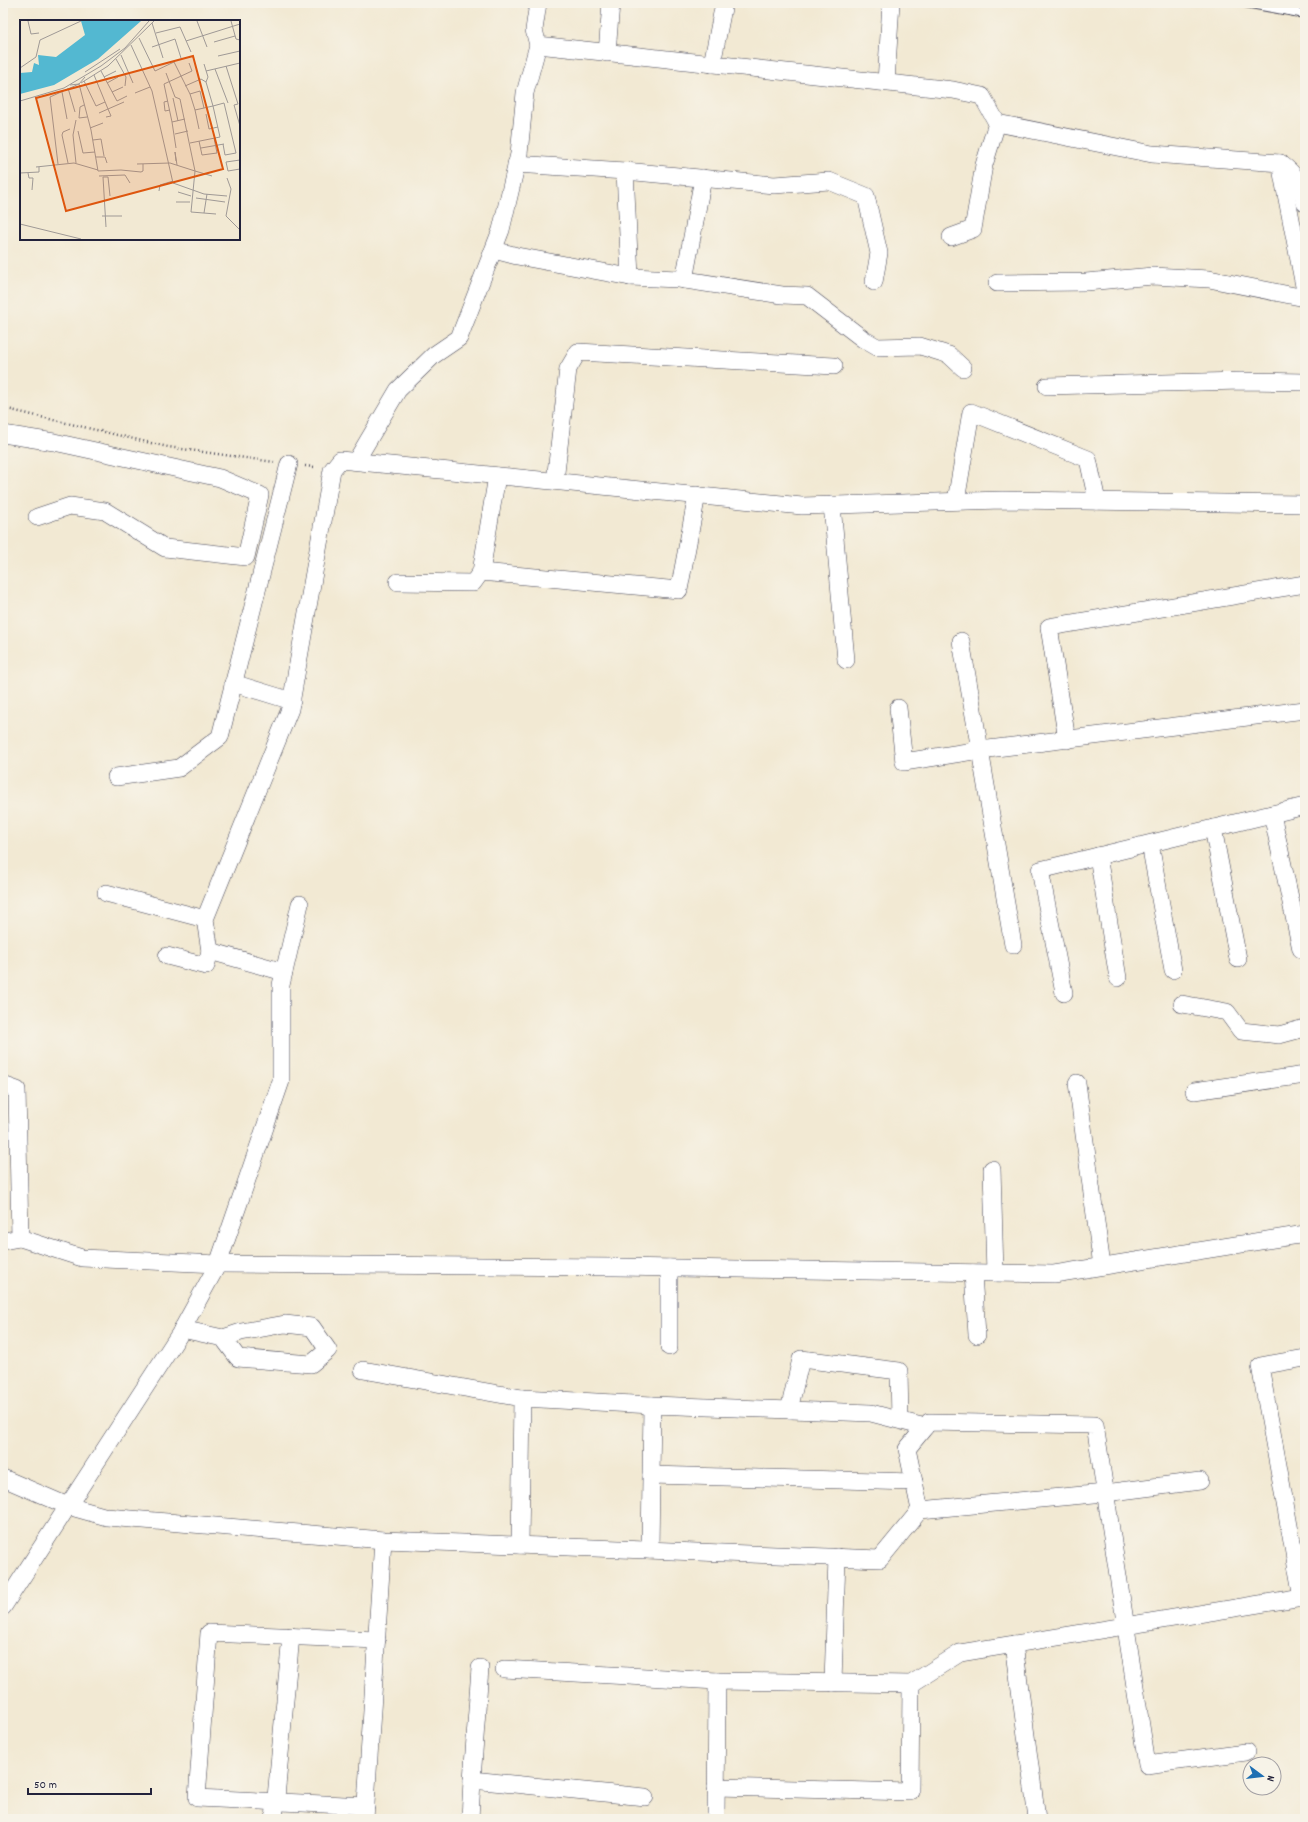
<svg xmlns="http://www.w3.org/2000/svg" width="1308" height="1822" font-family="Dekko,sans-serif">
<rect width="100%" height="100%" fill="#f7f3e8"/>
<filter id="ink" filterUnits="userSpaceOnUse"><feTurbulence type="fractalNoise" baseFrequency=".025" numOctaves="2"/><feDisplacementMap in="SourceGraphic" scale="8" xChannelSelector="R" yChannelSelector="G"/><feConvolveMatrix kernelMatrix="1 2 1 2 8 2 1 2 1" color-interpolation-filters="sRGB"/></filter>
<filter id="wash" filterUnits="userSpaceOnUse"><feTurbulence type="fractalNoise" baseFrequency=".012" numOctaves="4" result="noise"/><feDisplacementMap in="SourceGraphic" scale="16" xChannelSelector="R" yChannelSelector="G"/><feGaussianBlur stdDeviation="0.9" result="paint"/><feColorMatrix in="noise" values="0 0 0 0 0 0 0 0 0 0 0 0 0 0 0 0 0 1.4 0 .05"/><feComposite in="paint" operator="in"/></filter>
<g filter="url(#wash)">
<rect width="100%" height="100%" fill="#f2e9d3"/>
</g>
<g filter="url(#ink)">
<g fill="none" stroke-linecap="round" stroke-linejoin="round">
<defs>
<polyline id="lane" points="1245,3 1305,14"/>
<g id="street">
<polyline points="538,45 953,90 982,96 997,123 1152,154 1280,163 1305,291"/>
<polyline points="607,53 611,3"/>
<polyline points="712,64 724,3"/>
<polyline points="886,82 891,3"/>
<path d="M1280,163C1297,175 1300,184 1305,203"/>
<polyline points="516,164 625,171 774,185 829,181 866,196 879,253 874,282"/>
<polyline points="625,171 630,277"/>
<polyline points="951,237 973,229 984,165 997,123"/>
<polyline points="494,250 517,256 630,277 679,279 782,295 807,296 863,339 877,347 920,346 949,355 963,368"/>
<polyline points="684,280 703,178"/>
<polyline points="997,283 1086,282 1153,276 1209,279 1305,298"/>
<polyline points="1047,386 1241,381 1305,382"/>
<polyline points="3,434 54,442 220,478 260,495 246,557 165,548 105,511 70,506 37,517"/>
<polyline points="356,461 398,390 434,355 459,338 501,230 519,154 525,93 538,45 534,30 538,3"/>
<polyline points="555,481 568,369 578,352 834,366"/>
<polyline points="956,501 971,412 1088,459 1097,501"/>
<polyline points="832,505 846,660"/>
<polyline points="481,572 679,590 697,495"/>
<polyline points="398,582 473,583 481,572 497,476"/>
<polyline points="961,641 980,750 1305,710"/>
<polyline points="233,683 292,701"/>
<polyline points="898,708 904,762 980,750 1013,945"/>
<polyline points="1067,740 1049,627 1305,584"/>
<polyline points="116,777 179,768 220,737 289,464"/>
<polyline points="1272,814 1301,949"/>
<polyline points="1213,828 1238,959"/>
<polyline points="1150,844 1173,970"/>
<polyline points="1098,856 1118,978"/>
<polyline points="106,893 205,919"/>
<polyline points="300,904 281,985 281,1081 218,1264 179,1335 68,1506 107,1517 383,1540 880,1559 920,1510 1105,1493 1200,1481"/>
<polyline points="167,956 206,966 210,951"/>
<polyline points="284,972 210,951 205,919 290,709 332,470 340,460 802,506 1002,500 1305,504"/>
<polyline points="1064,993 1040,870 1305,806"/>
<polyline points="1182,1004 1227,1012 1241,1031 1279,1035 1305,1028"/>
<polyline points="1077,1083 1102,1266"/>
<polyline points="3,1085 17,1090 20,1238"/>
<polyline points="1194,1091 1305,1075"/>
<polyline points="992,1169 995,1273"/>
<polyline points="3,1241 20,1238 82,1258 218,1264 617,1267 1054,1274 1305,1234"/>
<polyline points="669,1268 669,1347"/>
<polyline points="973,1273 977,1335"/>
<polyline points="182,1329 223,1338 241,1332 285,1324 312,1327 328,1350 311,1364 238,1358 223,1338"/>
<polyline points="363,1370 522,1398 652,1405"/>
<polyline points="789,1410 801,1359 899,1371 900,1420"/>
<polyline points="651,1475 914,1482"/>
<polyline points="3,1478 68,1506 3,1607"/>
<polyline points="920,1510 907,1449 929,1422 1095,1425 1147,1765 1246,1752"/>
<polyline points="520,1545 522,1398"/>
<polyline points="650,1550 652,1405 871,1413 925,1427"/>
<polyline points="1014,1644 1037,1819"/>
<polyline points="504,1669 717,1681"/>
<polyline points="833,1683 837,1557"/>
<polyline points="472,1780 480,1668"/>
<polyline points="716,1787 910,1792 911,1684"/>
<polyline points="366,1806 197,1798 209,1633 377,1640"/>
<polyline points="274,1819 291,1636"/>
<polyline points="365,1819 383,1540"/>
<polyline points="470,1819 472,1780 645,1797"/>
<polyline points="716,1819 717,1681 911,1684 960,1653 1302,1597 1260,1366 1305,1358"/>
</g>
</defs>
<use href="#lane" stroke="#414052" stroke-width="10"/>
<use href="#street" stroke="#414052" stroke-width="18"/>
<g stroke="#414052" stroke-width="2.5" stroke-dasharray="1 3" stroke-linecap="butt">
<polyline points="3,408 168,447 274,462"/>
<polyline points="305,466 315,467"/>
</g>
<use href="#lane" stroke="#fff" stroke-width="8"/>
<use href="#street" stroke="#fff" stroke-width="17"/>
</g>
</g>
<g transform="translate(20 20)">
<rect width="220" height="220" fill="#f2e9d3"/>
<path d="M61,1H121L78,39L34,65L0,74V53L12,52L14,43L19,45L18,35L36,37L65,15Z" fill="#53b8d1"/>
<path fill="none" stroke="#9f9996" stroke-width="1" d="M8,1L11,14L19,13M177,1L187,27M211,1L216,19L220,20M132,3L143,38M136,13L160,7L171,32M119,18L135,51L154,42L170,74L175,90L193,86L200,117L170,123M166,21L220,4M194,22L215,16M111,25L132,71L153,163L184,174L207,176M132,27L155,19L161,38M101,35L113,63M198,36L220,31M96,39L106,57L105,66M206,46L218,84L214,85L220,106M0,48L16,37L20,20L61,1M195,49L208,83M81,51L97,81L107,76M186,51L220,43M65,52L100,29M74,55L88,89L79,93M84,57L96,51M64,61L76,86L85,82M186,62L193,86L204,83L216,133L205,135L203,124M61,63L88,46L134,1M87,63L98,57M50,65L59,64L71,110L78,151L101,150L121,152L123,151V144M165,66L181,59L186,62L188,57L184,44M48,68L55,92M42,72L47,99M92,72L103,67M115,73L130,67M170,74L180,71L184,88M153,78L158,101M0,81L44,68L81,46L105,28L129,1M148,81L144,82L145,91L150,90M64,85L60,87L59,98L67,97M175,90L179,109M186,94L189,109L198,107M86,97L91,96L88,89L104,82M165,99L152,102L144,64L172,51L169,43M56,100L53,115L56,143M152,102L156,128M70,108L83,103M58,111L63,133L75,132M155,114L168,111M73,120L81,119L84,136M179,121L182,135L197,133L194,118M181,128L204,124M76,137H85L87,143M220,140L206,142L208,151L220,149M156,141L155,132L157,145M48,143L42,115L43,112L50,109M38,144L30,77L59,64L65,57M117,144L150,143L175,151L160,79L155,77L146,53M16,147L54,143L78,150M0,153L19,152V147M8,153L9,158H13L12,170M79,156L105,155L110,163M192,156L175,151L171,192L196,194M207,158L211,169L206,196L220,210M139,171L140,165L153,161M158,172L171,176M176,178L205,182M156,182H170M184,193L187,174M82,196H102M0,204L61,219M86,207L83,157H88L90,176"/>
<path fill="#de560e" fill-opacity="0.15" stroke="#de560e" stroke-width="2" d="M173,36L203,149L46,191L16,78Z"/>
<rect width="220" height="220" fill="none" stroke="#22223b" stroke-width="2"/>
</g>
<rect width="1308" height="1822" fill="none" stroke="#f7f3e8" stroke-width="16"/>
<g transform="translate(1262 1776) rotate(105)"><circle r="19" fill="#f7f3e8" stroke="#a29fa3"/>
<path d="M0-3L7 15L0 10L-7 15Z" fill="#1f6fb2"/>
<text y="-6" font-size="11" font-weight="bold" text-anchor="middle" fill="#22223b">N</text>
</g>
<path d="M28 1788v6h123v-6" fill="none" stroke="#22223b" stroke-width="2"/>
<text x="34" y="1788" font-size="12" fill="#22223b" stroke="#f7f3e8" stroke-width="3" paint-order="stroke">50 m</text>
</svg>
